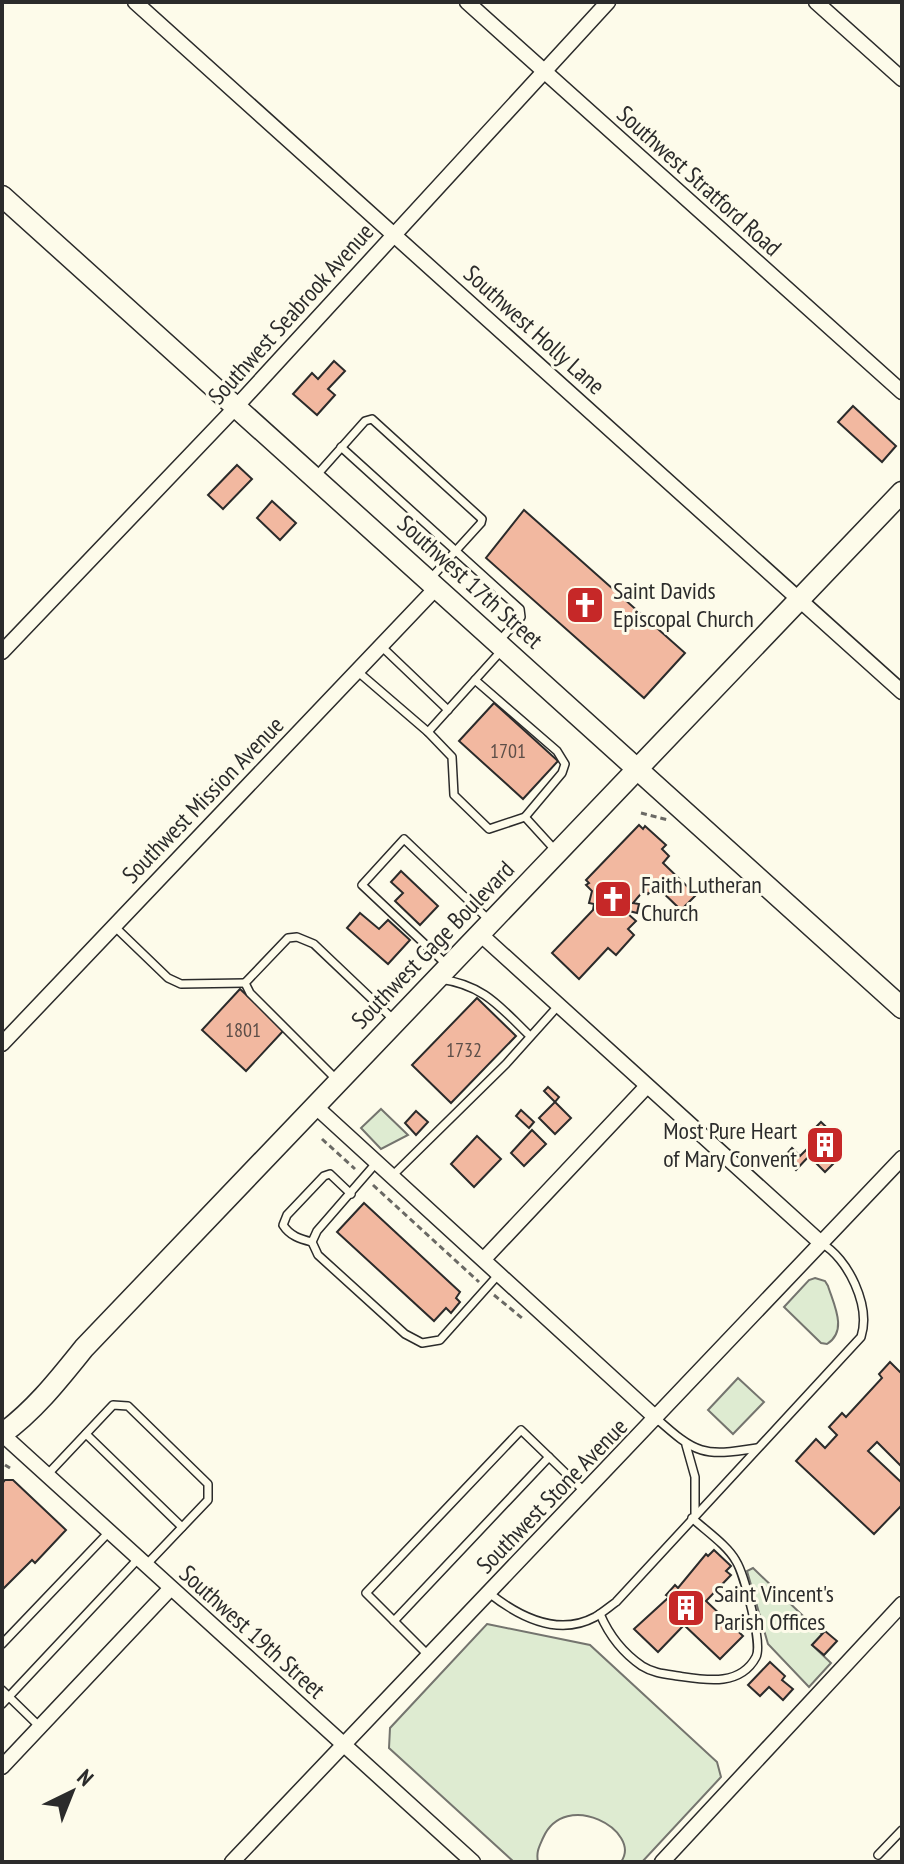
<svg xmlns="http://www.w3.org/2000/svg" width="904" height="1864" font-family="'PT Sans Narrow',sans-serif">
<rect width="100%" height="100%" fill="#fdfbea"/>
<g fill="#deebd1" stroke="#74746e" stroke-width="2">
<polygon points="381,1109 408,1135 381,1149 361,1128"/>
<path d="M815,1278L825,1281L828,1286C834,1305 848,1331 827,1344L821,1343L784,1307L809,1280Z"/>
<polygon points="738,1378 764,1402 733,1434 708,1410"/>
<polygon points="753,1568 822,1634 812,1645 831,1663 809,1687 768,1644 747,1571"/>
<path d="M487,1624L590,1645L717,1762L721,1777L642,1862H621C643,1831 565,1788 543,1838C539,1847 536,1852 538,1862H514L389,1748L390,1728Z"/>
</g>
<g fill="#f2b8a0" stroke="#2b2b2b" stroke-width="2">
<polygon points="334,361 345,371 328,389 335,395 317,415 293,394 312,373 318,379"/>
<polygon points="853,406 896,446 882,462 838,422"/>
<polygon points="237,465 252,479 223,509 208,495"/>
<polygon points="272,501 296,523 280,540 257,518"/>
<polygon points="524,510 685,653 644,698 486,558"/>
<polygon points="494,703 558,761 523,799 459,741"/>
<polygon points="639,825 643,829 645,826 666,845 662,849 669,856 663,863 696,895 681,910 656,886 648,894 644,890 633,903 639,904 637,913 629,911 628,914 636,921 628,929 634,935 616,955 608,948 579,979 552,953 593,910 594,904 589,903 592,891 586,885 589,883 586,880"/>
<polygon points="401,871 438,906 420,925 395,901 403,893 391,882"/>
<polygon points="360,913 379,929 388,920 410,940 388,964 347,928"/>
<polygon points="240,989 284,1030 246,1071 202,1030"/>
<polygon points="477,998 516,1036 451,1103 412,1065"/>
<polygon points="548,1087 559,1097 555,1102 544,1091"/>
<polygon points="555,1102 571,1118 555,1134 539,1118"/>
<polygon points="521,1110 534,1122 529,1128 516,1116"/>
<polygon points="416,1111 428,1122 416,1135 405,1123"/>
<polygon points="821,1122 842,1142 830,1155 836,1161 825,1172 809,1156 796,1170 784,1157 792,1148 800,1156 819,1137 812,1131"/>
<polygon points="532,1130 546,1144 524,1166 511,1153"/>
<polygon points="477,1136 501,1159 474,1187 451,1164"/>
<polygon points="364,1203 460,1292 456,1298 460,1302 451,1313 446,1308 434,1321 337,1232"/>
<polygon points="890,1362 902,1374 902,1467 877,1442 868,1451 902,1483 902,1505 874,1534 796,1461 816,1439 825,1448 837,1435 829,1427 842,1413 846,1417 882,1378 879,1374"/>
<polygon points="5,1480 13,1480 66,1530 35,1563 32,1560 2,1590 2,1484"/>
<polygon points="714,1550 731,1566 726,1571 731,1575 706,1601 743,1636 720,1659 684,1625 658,1652 634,1629 669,1597 666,1595 675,1585 678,1588 706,1554 708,1556"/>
<polygon points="825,1631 837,1641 824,1655 812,1645"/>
<polygon points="770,1662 785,1676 782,1680 793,1689 783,1700 769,1687 760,1696 748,1685"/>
</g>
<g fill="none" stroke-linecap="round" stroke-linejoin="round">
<defs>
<g id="service">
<polyline points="341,447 520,609 521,617 499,641"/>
<polyline points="316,476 365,421 372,419 482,519 481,523 431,578"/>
<polyline points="381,646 448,710"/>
<polyline points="357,671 428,732 452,757 454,795 489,829 525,817 562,773 565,764 557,751 475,680"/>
<polyline points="428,732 502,650"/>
<polyline points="525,817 556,851"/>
<polyline points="114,926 168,978 181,984 245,983"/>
<polyline points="446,964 362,885 404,839 489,920"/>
<path d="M440,979C484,985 500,1007 530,1036"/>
<polyline points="338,1081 250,993 245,983 288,938 297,937 314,944 394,1020"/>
<polyline points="377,1162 317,1231 312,1242 318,1255 405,1334 422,1343 440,1340 499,1274"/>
<polyline points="392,1176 506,1064 558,1006"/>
<path d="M312,1242C300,1239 290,1236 283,1225L287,1215L324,1176L330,1174L351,1194"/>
<path d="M656,1418C696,1454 703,1457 757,1448"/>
<polyline points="86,1434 182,1527"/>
<polyline points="686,1445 695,1477 695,1514"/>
<polyline points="47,1475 113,1405 128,1406 208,1484 208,1500 147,1564"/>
<path d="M489,1593C518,1616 558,1637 595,1617C602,1613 609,1607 616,1602L861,1337C871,1306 848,1258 821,1243"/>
<path d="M600,1614C609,1635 623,1653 642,1666C653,1673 665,1674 678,1676C705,1680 740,1687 756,1657C763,1644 744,1574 736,1561C727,1545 706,1531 692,1518"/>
<polyline points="394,1621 366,1593 521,1430 549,1457"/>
<polyline points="2,1644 109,1532"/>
<polyline points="429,1656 394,1621 549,1457 585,1492"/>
<polyline points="2,1690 40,1727"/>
<polyline points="2,1704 138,1559"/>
<polyline points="878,1855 902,1830"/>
</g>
<g id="minor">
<polyline points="135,2 902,692"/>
<polyline points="467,2 902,392"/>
<polyline points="816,2 902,79"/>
<polyline points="2,652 236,407 608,2"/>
<polyline points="479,933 821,1243"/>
<polyline points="2,1044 437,587"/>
<polyline points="315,1106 656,1418"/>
<polyline points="484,1259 647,1086"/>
<polyline points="2,1434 473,1862"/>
<polyline points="2,1767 170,1589"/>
<polyline points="232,1862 902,1158"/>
<polyline points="662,1862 902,1604"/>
</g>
<g id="secondary">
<polyline points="2,196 902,1008"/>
<path d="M2,1434C35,1410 59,1379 84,1348L902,492"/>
</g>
</defs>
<use href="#service" stroke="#2b2b2b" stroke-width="10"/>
<use href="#minor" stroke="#2b2b2b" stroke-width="17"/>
<use href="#secondary" stroke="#2b2b2b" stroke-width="23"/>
<g stroke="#6a6964" stroke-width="3" stroke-dasharray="6 4" stroke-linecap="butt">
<polyline points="641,813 668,820"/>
<polyline points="322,1139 355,1169"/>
<polyline points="373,1185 479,1282"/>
<polyline points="494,1295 522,1318"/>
<polyline points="5,1465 10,1468"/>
</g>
<use href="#service" stroke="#fdfbea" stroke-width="7"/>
<use href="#minor" stroke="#fdfbea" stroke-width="14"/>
<use href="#secondary" stroke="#fdfbea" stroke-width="20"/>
</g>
<defs>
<symbol id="church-square" viewBox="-11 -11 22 22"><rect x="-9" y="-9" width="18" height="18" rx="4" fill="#c62828" stroke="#fdfbea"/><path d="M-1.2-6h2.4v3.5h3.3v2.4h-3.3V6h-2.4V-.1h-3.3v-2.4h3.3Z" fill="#fff"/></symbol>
<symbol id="building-square" viewBox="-11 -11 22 22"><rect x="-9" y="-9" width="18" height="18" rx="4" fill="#c62828" stroke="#fdfbea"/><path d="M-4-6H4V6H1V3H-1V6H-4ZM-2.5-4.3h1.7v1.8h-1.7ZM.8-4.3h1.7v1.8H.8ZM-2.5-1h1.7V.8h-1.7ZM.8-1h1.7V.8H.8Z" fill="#fff"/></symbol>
</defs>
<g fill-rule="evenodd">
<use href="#church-square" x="563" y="583" width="44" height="44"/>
<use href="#church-square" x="591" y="877" width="44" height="44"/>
<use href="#building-square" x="803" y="1123" width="44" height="44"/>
<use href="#building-square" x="664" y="1586" width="44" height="44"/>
</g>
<g text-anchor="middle" stroke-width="6" stroke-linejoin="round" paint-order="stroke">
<g font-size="20" fill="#5d4e48">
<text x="508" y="758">1701</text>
<text x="243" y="1037">1801</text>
<text x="464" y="1057">1732</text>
</g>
<g font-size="24" fill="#2b2b2b" stroke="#fdfbea">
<text transform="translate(699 181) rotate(42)" y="8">Southwest Stratford Road</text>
<text transform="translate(291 314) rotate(-48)" y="8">Southwest Seabrook Avenue</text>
<text transform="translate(534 330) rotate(42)" y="8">Southwest Holly Lane</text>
<text transform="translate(470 582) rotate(42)" y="8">Southwest 17th Street</text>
<text transform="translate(203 800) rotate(-46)" y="8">Southwest Mission Avenue</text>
<text transform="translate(433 945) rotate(-46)" y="8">Southwest Gage Boulevard</text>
<text transform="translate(552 1496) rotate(-46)" y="8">Southwest Stone Avenue</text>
<text transform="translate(252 1632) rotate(42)" y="8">Southwest 19th Street</text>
</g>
<g font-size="24" fill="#2b2b2b" stroke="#fdfbea" text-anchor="start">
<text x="613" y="599">Saint Davids<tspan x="613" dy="28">Episcopal Church</tspan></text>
<text x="641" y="893">Faith Lutheran<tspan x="641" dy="28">Church</tspan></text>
<text x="797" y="1139" text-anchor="end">Most Pure Heart<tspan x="797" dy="28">of Mary Convent</tspan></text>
<text x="714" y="1602">Saint Vincent's<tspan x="714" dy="28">Parish Offices</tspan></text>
</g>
</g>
<rect width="904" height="1864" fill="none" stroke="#2b2b2b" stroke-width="8"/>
<g transform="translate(72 1792) rotate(43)" stroke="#fdfbea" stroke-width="6" paint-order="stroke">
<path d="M0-6L14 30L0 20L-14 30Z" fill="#2b2b2b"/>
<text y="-12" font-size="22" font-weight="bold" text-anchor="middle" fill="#2b2b2b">N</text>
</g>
</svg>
